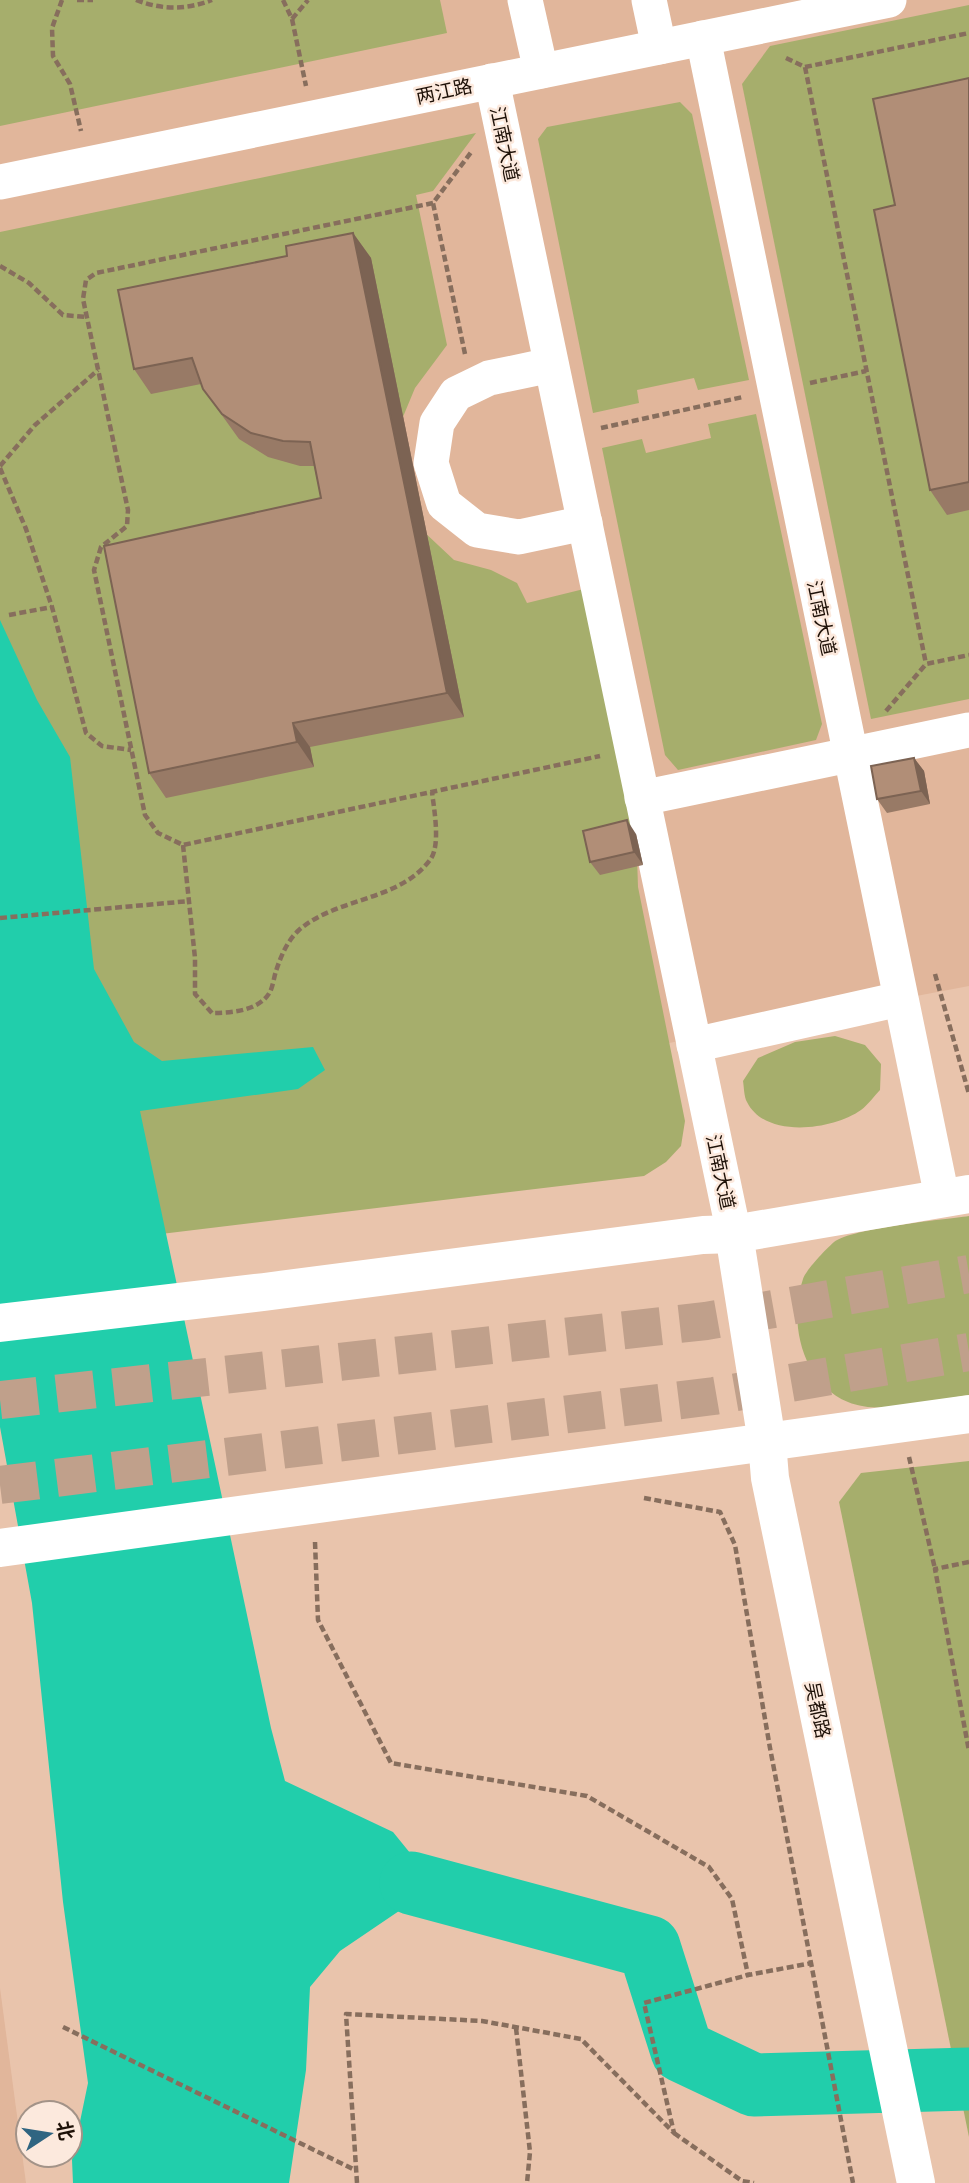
<svg xmlns="http://www.w3.org/2000/svg" width="969" height="2183" font-family="Inter,'Noto Sans SC',sans-serif">
<rect width="100%" height="100%" fill="#e9c4ac"/>
<g fill="#e1b69b">
<polygon points="0,0 969,0 969,986 342,1105 0,1167"/>
<polygon points="0,1988 26,2183 0,2183"/>
</g>
<g fill="#a6ae6c">
<polygon points="0,0 440,0 447,33 0,126"/>
<polygon points="969,5 969,699 871,719 742,84 770,46"/>
<polygon points="680,102 692,114 749,380 698,390 694,378 637,390 639,403 593,413 538,139 547,127"/>
<polygon points="476,133 433,191 416,195 447,345 415,388 400,424 422,530 454,560 491,570 517,583 527,603 588,588 636,827 638,887 685,1121 681,1146 666,1162 644,1176 161,1234 0,636 0,232"/>
<polygon points="756,414 822,724 816,740 678,770 665,755 602,448 642,439 646,453 711,438 708,424"/>
<path d="M835,1036L865,1045L881,1064L880,1090C874,1096 868,1105 861,1110C833,1130 765,1139 747,1102C744,1097 744,1087 743,1081L758,1058L795,1042Z"/>
<path d="M969,1216V1395C934,1400 881,1416 848,1402C802,1383 788,1322 803,1279C805,1271 827,1248 834,1242C853,1228 941,1220 969,1216Z"/>
<polygon points="969,1461 969,2137 839,1502 861,1473"/>
</g>
<polygon fill="#21ceab" points="0,620 37,700 70,757 94,969 134,1042 162,1061 313,1047 325,1070 298,1089 140,1111 271,1728 285,1781 393,1832 419,1864 399,1911 340,1951 310,1987 306,2070 289,2183 73,2183 72,2160 88,2083 63,1902 32,1603 0,1427"/>
<g fill="none" stroke-linecap="round" stroke-linejoin="round">
<polyline stroke="#21ceab" stroke-width="63" points="411,1883 649,1947 682,2051 754,2085 969,2079"/>
<g stroke="#c0a08b" stroke-width="38" stroke-dasharray="38 19" stroke-linecap="butt">
<polyline points="0,1400 706,1321 969,1274"/>
<polyline points="0,1485 714,1396 969,1352"/>
</g>
<g stroke="#876e5d" stroke-width="4.5" stroke-dasharray="7 3.5" stroke-linecap="butt">
<polyline points="62,0 52,28 53,56 70,84 81,131"/>
<polyline points="77,0 93,0"/>
<path d="M136,0C162,10 186,10 212,0"/>
<polyline points="283,0 292,19 306,86"/>
<polyline points="292,19 308,0"/>
<polyline points="786,58 805,67 926,664"/>
<polyline points="805,67 969,33"/>
<polyline points="433,203 96,273 86,280 83,299 128,510 127,526 101,547 94,570 145,815 158,833 183,845 600,756"/>
<polyline points="0,266 29,283 63,315 87,317"/>
<polyline points="465,354 433,203 472,151"/>
<polyline points="810,383 866,371"/>
<polyline points="601,428 743,397"/>
<polyline points="0,466 35,425 98,370"/>
<polyline points="0,468 26,529 52,607 86,733 102,746 131,750"/>
<polyline points="9,615 52,607"/>
<polyline points="886,711 926,664 969,655"/>
<path d="M183,845L195,958V994L212,1013C231,1013 259,1011 270,992C273,986 274,977 276,971C281,956 287,941 299,930C337,897 398,902 430,860C441,846 434,809 432,792"/>
<polyline points="0,918 190,901"/>
<polyline points="935,974 969,1094"/>
<polyline points="909,1457 935,1569"/>
<polyline points="644,1498 720,1512 735,1545 770,1748 853,2183"/>
<polyline points="315,1542 318,1620 391,1763 587,1796 709,1867 732,1899 748,1975 812,1963"/>
<polyline points="969,1562 935,1569 969,1751"/>
<polyline points="63,2027 355,2170"/>
<polyline points="516,2028 530,2152 527,2183"/>
<polyline points="674,2133 742,2181 754,2183"/>
<polyline points="357,2183 346,2014 482,2021 581,2039 674,2133 644,2003 748,1975"/>
</g>
<g stroke="#fff" stroke-width="35">
<polyline points="525,0 541,71"/>
<polyline points="649,0 659,47"/>
<polyline points="703,38 942,1197"/>
<polyline points="492,81 734,1234"/>
<polyline points="0,182 889,0"/>
<polyline points="551,365 489,378 456,394 437,423 431,463 444,504 477,530 519,537 585,523"/>
<polyline points="642,798 969,730"/>
<polyline points="694,1045 900,999"/>
</g>
<g stroke="#fff" stroke-width="38">
<polyline points="734,1234 767,1442 770,1478 916,2183"/>
<polyline points="0,1323 264,1292 703,1235 734,1234 969,1194"/>
<polyline points="0,1548 969,1414"/>
</g>
</g>
<g fill="#987a66">
<polygon points="969,78 969,510 947,515 930,490 895,205"/>
<polygon points="353,233 371,258 464,717 310,747 314,767 166,798 149,773 321,498 314,466 300,466 268,457 239,439 203,389 201,384 151,394 134,369 287,256"/>
<polygon points="914,758 924,771 930,804 887,813 877,799"/>
<polygon points="636,834 643,865 600,875 590,862"/>
</g>
<g fill="#7c6353">
<polygon points="353,233 371,258 464,717 447,693"/>
<polygon points="293,723 310,747 314,767 297,742"/>
<polygon points="914,758 924,771 930,804 921,791"/>
<polygon points="627,820 636,834 643,865 634,852"/>
</g>
<g fill="#b18e77" stroke="#7c6353" stroke-width="2">
<polygon points="969,78 969,482 930,490 874,210 895,205 873,99"/>
<polygon points="353,233 447,693 293,723 297,742 149,773 104,546 321,498 310,442 283,441 251,433 222,414 203,389 192,358 134,369 118,290 287,256 286,246"/>
<polygon points="914,758 921,791 877,799 871,766"/>
<polygon points="627,820 634,852 590,862 583,831"/>
</g>
<g text-anchor="middle" stroke-width="5" stroke-linejoin="round" paint-order="stroke">
<g font-size="19" fill="#1e1108" stroke="#fce9dd">
<text transform="translate(444 91) rotate(-12)" y="7">两江路</text>
<text transform="translate(505 144) rotate(78)" y="7">江南大道</text>
<text transform="translate(822 618) rotate(78)" y="7">江南大道</text>
<text transform="translate(721 1172) rotate(78)" y="7">江南大道</text>
<text transform="translate(818 1710) rotate(78)" y="7">吴都路</text>
</g>
</g>
<g transform="translate(49 2134) rotate(78)"><circle r="33" fill="#fce9dd" stroke="#a39388" stroke-width="2"/>
<path d="M0-5L12 26L0 18L-12 26Z" fill="#306581"/>
<text y="-10" font-size="19" font-weight="bold" text-anchor="middle" fill="#1e1108">北</text>
</g>
</svg>
